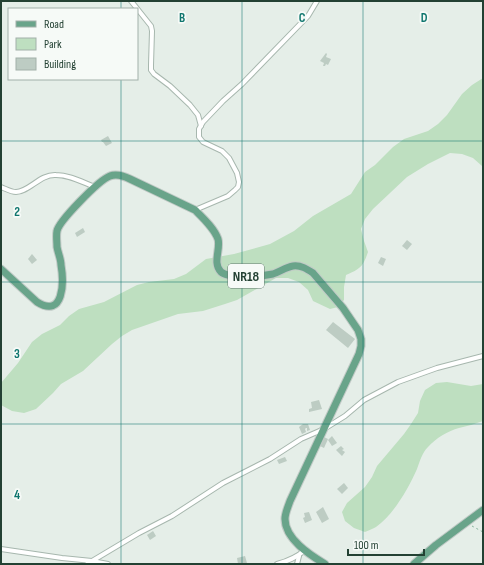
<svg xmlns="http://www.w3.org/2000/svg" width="484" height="565" font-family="'Sofia Sans Condensed',sans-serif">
<rect width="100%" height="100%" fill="#e5eee8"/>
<g fill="#bedfc0">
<path d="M483,78V169L482,166L473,158L462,154L450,153L428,164L407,177L373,209L365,219L361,229L364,241L368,252C363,267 360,269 346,275L344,287V300L338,307L330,309L313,301L308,290L299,282L288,278H276L237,300L225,304L203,311L178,314L132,330L122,336L112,344L83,371L61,384L53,393L36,409L24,413L12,411L1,405V383L18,363L32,342L42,334L60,325L69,316L79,309L104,302L137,285L149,282L174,279L186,274L206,259L234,254L270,244L294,231L313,216L351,194L365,172L375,165L393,147L404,139L428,131L438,124L447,115L462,94L472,85Z"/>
<path d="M447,382L471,386L483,384V421C475,424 467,426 459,428C448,431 436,438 428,447C422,453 420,461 417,469C408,489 394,514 376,527C373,529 369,530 365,532L354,528L345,521L342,512L347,503L365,487L372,477L377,466L404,434L411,424L418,413L420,401L425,390L436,383Z"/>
</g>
<g fill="#bdccc3">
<polygon points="326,53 327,54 326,57 331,59 328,65 326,64 325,66 323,66 324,63 320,61"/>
<polygon points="108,136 112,143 106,146 103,142 102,142 101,140"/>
<polygon points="83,228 85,232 77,237 75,233"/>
<polygon points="407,240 412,244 407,250 402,246"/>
<polygon points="32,254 37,260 32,264 28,259"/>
<polygon points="381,257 386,259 383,266 378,263"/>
<polygon points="333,322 355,339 348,348 326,330"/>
<polygon points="319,400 322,409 309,412 309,409 312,408 311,402"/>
<polygon points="303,424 308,424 310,430 307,431 307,428 306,428 305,429 306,432 302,434 299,427"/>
<polygon points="332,436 337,443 332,446 328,440"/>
<polygon points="324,437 328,439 324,448 320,446"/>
<polygon points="341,446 344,449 342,450 345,452 342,456 336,450"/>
<polygon points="285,457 287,461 279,464 277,460"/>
<polygon points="344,483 348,488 342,494 337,489"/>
<polygon points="323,507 329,519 322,523 316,512"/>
<polygon points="309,512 312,520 305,523 303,518 305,517 304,513"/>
<polygon points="153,531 156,536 150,540 147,535"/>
<polygon points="245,556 247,563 238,564 237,558"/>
</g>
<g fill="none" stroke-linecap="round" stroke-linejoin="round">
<defs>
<g id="minor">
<polyline points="131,1 151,26 152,31 151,65 151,70 154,74 170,86 190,105 198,115 201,126"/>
<path d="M1,187C6,189 11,192 16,192C29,192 40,174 56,175C70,175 82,182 95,187"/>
<polyline points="195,210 228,196 235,190 238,187 239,182 237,173 229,158 222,151 203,142 199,137 199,129 203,122 223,101 242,84 308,16 317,1"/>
<polyline points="1,549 62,558 92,561 108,564"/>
<polyline points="87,564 139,533 172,516 223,483 270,459 301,439 324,429 345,416 364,400 398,382 437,368 483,356"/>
<path d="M277,564C288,561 296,558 305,550"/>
<polyline points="297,564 299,556"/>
</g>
<g id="primary">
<path d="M1,269L37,302C64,319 64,282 61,265C61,259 58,253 57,247C57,242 56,236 57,231C59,221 99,180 110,176C117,173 124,176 130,179L195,210C203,218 214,228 218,239C221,249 212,263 221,272C229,279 263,276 273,274C280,272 286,267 293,266C301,265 307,269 313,273L343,308L358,330L361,339V346L359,354L290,501C288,507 285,513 285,519C285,539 310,555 325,564"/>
<polyline points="414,564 436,545 483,510"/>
</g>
</defs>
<use href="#minor" stroke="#a7b7ae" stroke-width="6"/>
<use href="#primary" stroke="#c1cac6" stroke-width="9"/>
<polyline stroke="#85b29b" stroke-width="1" stroke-dasharray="2 3" stroke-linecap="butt" points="472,526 483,532"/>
<use href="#minor" stroke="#fff" stroke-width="4"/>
<use href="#primary" stroke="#69a48a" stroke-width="7"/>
</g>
<path fill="none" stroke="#0f766e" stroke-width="1" stroke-opacity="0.55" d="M121,1V9M242,1V564M363,1V564M121,79V564M1,141H483M1,282H483M1,424H483"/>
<g text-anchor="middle" stroke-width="3.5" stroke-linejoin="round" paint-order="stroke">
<rect fill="#f6faf7" stroke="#62786e" stroke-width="1" x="228" y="264" width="36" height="24" rx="3"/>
<g font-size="14" font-weight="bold" fill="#234133">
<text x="246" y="281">NR18</text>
</g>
</g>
<g font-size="13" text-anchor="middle" font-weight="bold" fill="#0f766e" stroke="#f6faf7" stroke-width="3.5" stroke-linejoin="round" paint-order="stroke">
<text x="182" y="22">B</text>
<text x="302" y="22">C</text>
<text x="424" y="22">D</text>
<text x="17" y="216">2</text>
<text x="17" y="358">3</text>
<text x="17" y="499">4</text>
</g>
<rect width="484" height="565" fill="none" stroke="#234133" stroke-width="4"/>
<rect x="8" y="8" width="130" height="72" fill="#f6faf7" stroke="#a2b0a9"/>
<rect x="16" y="21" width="20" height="6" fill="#69a48a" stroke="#a2b0a9"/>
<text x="44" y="28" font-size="12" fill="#234133">Road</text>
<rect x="16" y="38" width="20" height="12" fill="#bedfc0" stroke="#a2b0a9"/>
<text x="44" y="48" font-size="12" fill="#234133">Park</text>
<rect x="16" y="58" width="20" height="12" fill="#bdccc3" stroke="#a2b0a9"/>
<text x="44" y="68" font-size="12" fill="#234133">Building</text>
<path d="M348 549v6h76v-6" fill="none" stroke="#234133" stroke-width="2"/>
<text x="354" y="549" font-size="12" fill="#234133" stroke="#f6faf7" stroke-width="3" paint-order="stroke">100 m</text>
</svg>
